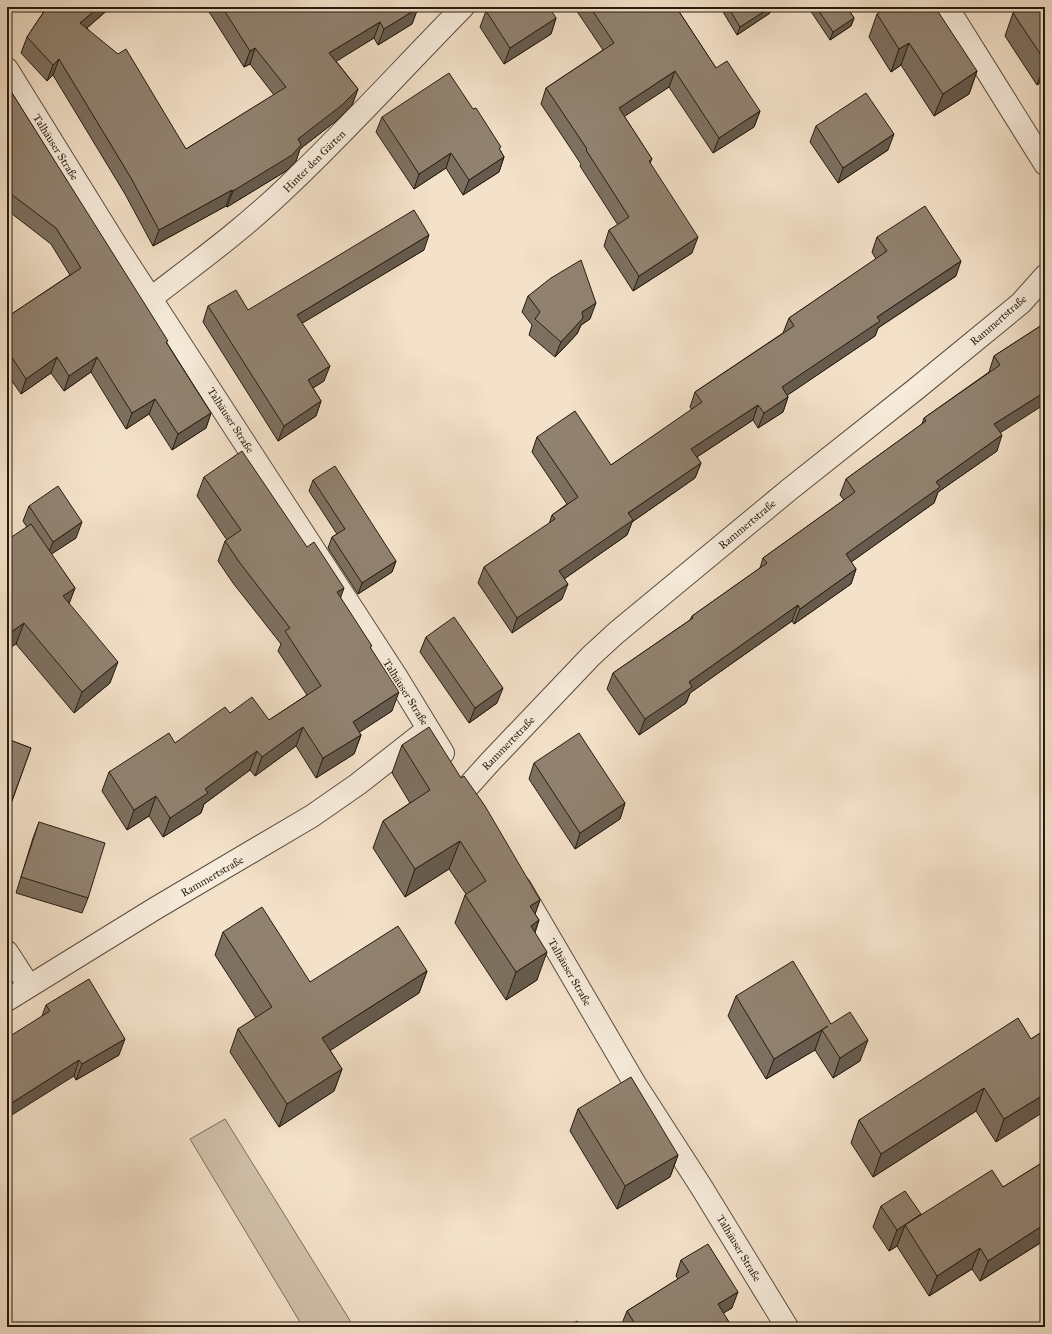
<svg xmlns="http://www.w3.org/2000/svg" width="1052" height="1334" font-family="'IM FELL Great Primer',serif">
<rect width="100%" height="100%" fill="#f3e1c9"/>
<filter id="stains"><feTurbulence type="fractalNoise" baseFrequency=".005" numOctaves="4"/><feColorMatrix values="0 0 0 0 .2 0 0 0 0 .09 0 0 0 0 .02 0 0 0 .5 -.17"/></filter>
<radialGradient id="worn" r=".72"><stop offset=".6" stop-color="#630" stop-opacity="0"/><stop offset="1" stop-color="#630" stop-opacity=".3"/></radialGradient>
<polygon fill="#d0c0a9" stroke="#7c6e5c" points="225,1119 354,1327 303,1327 190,1139"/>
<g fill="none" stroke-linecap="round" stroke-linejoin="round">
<defs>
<g id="street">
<polyline points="947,7 1045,164"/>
<polyline points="7,69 116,245 396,676 443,753"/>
<path d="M151,298C198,262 246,227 289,185C349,128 405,66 463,7"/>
<polyline points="464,791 490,762 591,656 616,633 790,489 916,389 1021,303 1045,276"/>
<polyline points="520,887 635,1084 702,1188 787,1327"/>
<polyline points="7,952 29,986"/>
<polyline points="7,1000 156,908 312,816 358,784 423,733"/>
</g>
</defs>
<use href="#street" stroke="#5a4d3e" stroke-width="24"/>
<use href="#street" stroke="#f7ecdc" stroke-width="22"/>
</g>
<g fill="#7d7060" stroke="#271c0f">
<polygon points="38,7 111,7 87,28 186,149 274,95 250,64 244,67 206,7 418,7 412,24 378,45 374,38 336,61 358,89 352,105 336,121 300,149 296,161 286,171 227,207 226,206 153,246 125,194 53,75 47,81 21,53 27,37 43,13"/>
<polygon points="574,7 676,7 716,68 760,111 754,127 713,153 669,87 624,116 652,159 650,163 692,253 633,291 604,246 609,230 618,225 580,166 581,164 541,104 546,88 603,50"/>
<polygon points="720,7 773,7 770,13 737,35"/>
<polygon points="808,7 847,7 854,18 851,26 830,40"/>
<polygon points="1045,7 1045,79 1037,85 1005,36 1013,13"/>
<polygon points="486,11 556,18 551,34 504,64 480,27"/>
<polygon points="877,14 977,71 969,94 934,116 901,65 891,72 869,37"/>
<polygon points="7,85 167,343 211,413 206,428 172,450 149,414 126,429 91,372 64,391 51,373 21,394 7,374 7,317 70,275 51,244 7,210"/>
<polygon points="382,117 500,150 504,157 499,172 463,195 446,168 414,189 376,132"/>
<polygon points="816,126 888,150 838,183 810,142"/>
<polygon points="877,237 956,276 878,328 875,336 787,395 788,397 783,412 758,428 753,420 697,457 701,463 695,478 632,522 627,535 564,579 562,599 512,633 478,583 484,567 549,524 552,515 567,504 532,452 537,437 611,465 692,410 690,407 695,392 783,333 789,318 876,259 872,252"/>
<polygon points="424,250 302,323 324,381 313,388 321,401 316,416 278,441 203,322 208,306 248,310"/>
<polygon points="528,296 590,319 581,325 577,334 555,357 529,335 532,325 522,312"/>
<polygon points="1045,323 1000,432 997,451 938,492 934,503 851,562 856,569 851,584 794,624 792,621 690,693 686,703 639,735 607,689 613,673 690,620 692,616 760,568 763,558 844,500 840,495 846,479 922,424 924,418 989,372 994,356"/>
<polygon points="204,477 340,598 371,649 392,711 359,732 361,735 354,754 316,778 296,746 255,776 250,770 204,804 201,813 163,837 149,816 127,830 102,791 109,772 175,743 230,713 269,720 307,695 278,651 281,644 233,583 218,561 225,541 227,540 197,496"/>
<polygon points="313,480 396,561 392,572 358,594 328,548 332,537 337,534 309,491"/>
<polygon points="29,506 76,538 51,554 75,588 69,603 110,683 74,713 16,644 27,527 23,521"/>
<polygon points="426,637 497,703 469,723 420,652"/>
<polygon points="7,739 31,748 7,815"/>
<polygon points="402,745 540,900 535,914 539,920 535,933 537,980 506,1000 455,923 465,895 466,894 449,869 405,897 373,848 383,821 410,803 392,773"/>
<polygon points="534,763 625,803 620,819 575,849 529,779"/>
<polygon points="39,822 88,898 82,913 16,893 33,838"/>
<polygon points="223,932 310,982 427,971 419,993 330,1050 342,1069 334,1091 279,1127 230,1052 238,1029 256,1018 215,955"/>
<polygon points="736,996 831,1024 860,1061 833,1078 815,1050 766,1079 728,1016"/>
<polygon points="46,1005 119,1055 76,1080 42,1016"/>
<polygon points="1045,1030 996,1142 976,1111 873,1177 851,1143 859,1120 1031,1039"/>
<polygon points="578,1109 678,1155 670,1177 617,1209 570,1131"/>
<polygon points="1045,1161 1045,1240 980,1281 972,1269 929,1296 897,1246 889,1251 873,1227 881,1206 920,1216 1003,1187"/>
<polygon points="681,1260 732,1308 723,1313 732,1327 622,1327 621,1326 627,1311 678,1279 676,1276"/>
</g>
<g fill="#665b4e" stroke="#271c0f">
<polygon points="99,7 111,7 74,39 80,23"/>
<polygon points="771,7 773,7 770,13 737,35 740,27"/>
<polygon points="418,8 412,24 378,45 384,29"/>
<polygon points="556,18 551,34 504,64 510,48"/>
<polygon points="854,18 851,26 830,40 833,32"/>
<polygon points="380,22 374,38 324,69 329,53"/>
<polygon points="909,43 901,65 891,72 899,49"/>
<polygon points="255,48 250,64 244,67 250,51"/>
<polygon points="59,59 53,75 47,81 53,65"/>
<polygon points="1045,63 1045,79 1037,85"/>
<polygon points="675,71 669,87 613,124 619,108"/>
<polygon points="977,71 969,94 934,116 943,94"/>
<polygon points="358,89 352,105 336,121 300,149 296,161 286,171 227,207 233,191 298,139"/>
<polygon points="760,111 754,127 713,153 719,138"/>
<polygon points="894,134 888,150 838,183 843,168"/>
<polygon points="451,153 446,168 414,189 419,174"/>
<polygon points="504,157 499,172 463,195 469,180"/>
<polygon points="232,190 226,206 153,246 159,230"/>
<polygon points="429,235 424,250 291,330 297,315"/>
<polygon points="698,237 692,253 633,291 639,276"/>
<polygon points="961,261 956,276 878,328 875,336 776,403 782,387 877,317"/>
<polygon points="596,303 590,319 581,325 577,334 555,357 561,342 582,312"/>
<polygon points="57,357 51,373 21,394 26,379"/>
<polygon points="97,357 91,372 64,391 69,376"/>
<polygon points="330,366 324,381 302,395 308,380"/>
<polygon points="1045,392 1045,404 989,440 994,424"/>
<polygon points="788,397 783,412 758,428 764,413"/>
<polygon points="155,399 149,414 126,429 132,413"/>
<polygon points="321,401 316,416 278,441 284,426"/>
<polygon points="758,405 753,420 686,464 691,449"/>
<polygon points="211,413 206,428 172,450 178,434"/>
<polygon points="1002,435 997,451 938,492 934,503 840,570 846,554 936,482"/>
<polygon points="701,463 695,478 632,522 627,535 554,586 559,571 628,513"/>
<polygon points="82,522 76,538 47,557 53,542"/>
<polygon points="396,561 392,572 358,594 362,583"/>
<polygon points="856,569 851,584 794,624 800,609"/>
<polygon points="568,584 562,599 512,633 517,618"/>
<polygon points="75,588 67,609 63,596"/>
<polygon points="344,588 337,608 337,592"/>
<polygon points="798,605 792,621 690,693 686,703 639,735 645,719 689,682"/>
<polygon points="24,623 16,644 7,650 7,635"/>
<polygon points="118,662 110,683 74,713 82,692"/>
<polygon points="503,688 497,703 469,723 475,708"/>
<polygon points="399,692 392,711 346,741 353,722"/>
<polygon points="303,727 296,746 255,776 262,757"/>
<polygon points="361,735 354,754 316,778 323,758"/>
<polygon points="257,751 250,770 204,804 201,813 163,837 170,818 205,789"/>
<polygon points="156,796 149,816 127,830 134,810"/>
<polygon points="625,803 620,819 575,849 580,833"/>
<polygon points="460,841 449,869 405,897 415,869"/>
<polygon points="540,900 530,928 530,906"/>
<polygon points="539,920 529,948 531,926"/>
<polygon points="547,952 537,980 506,1000 516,972"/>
<polygon points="427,971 419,993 314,1061 322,1038"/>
<polygon points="822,1030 815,1050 766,1079 774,1059"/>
<polygon points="125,1039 119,1055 76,1080 82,1064"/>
<polygon points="868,1040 860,1061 833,1078 840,1058"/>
<polygon points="79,1060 74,1076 7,1118 7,1106"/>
<polygon points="342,1069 334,1091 279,1127 287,1104"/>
<polygon points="984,1088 976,1111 873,1177 881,1154"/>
<polygon points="1045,1094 1045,1111 996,1142 1004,1119"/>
<polygon points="678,1155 670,1177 617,1209 625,1186"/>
<polygon points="921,1214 913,1236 905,1225 897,1246 889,1251 897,1230"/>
<polygon points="1045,1224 1045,1240 980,1281 988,1261"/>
<polygon points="980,1248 972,1269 929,1296 937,1276"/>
<polygon points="738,1292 732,1308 712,1320 718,1304"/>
</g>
<g fill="#918270" stroke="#271c0f">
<polygon points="47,7 99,7 80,23 118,54 126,49 186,149 286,87 255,48 250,51 222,7 418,7 418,8 384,29 380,22 329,53 358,89 342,105 298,139 301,145 292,155 233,191 232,190 159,230 131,178 59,59 53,65 27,37"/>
<polygon points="492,7 549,7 556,18 510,48 486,11"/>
<polygon points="590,7 676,7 716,68 727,61 760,111 719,138 675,71 619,108 652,159 649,161 698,237 639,276 609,230 629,217 586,150 587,149 546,88 614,43"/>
<polygon points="728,7 771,7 740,27"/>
<polygon points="816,7 847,7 854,18 833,32"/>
<polygon points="888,7 935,7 977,71 943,94 909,43 899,49 877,14"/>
<polygon points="1022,7 1045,7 1045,61 1013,13"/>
<polygon points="449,73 473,109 476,108 501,147 499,148 504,157 469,180 451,153 419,174 382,117"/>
<polygon points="7,85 168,341 166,342 211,413 178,434 155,399 132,413 97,357 69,376 57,357 26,379 7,350 7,317 81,268 56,228 7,191"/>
<polygon points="866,93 894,134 843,168 816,126"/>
<polygon points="925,206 961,261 877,317 880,321 782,387 788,397 764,413 758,405 691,449 701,463 628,513 633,520 559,571 568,584 517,618 484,567 555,519 552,515 578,497 537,437 575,411 611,465 702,402 695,392 794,326 789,318 887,251 877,237"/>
<polygon points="414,210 429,235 297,315 330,366 308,380 321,401 284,426 208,306 236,290 248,310"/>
<polygon points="581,260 596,303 582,312 583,318 561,342 535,319 540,312 528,296 551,278"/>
<polygon points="1045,323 1045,392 994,424 1002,435 936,482 940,487 846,554 856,569 800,609 798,605 689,682 692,687 645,719 613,673 693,618 692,616 767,563 763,558 855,492 846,479 926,421 924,418 1000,365 994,356"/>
<polygon points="242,451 307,547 314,542 344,588 337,592 372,646 370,647 399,692 353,722 361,735 323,758 303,727 262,757 257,751 205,789 208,793 170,818 156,796 134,810 109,772 169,733 175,743 225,707 230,713 252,697 269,720 321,686 285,631 290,628 240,563 225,541 241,530 204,477"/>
<polygon points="335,466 396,561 362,583 332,537 345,529 313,480"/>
<polygon points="58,486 82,522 53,542 29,506"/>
<polygon points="31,524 75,588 63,596 118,662 82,692 24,623 7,635 7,540"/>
<polygon points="454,617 503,688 475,708 426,637"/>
<polygon points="429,727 461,778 464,776 485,806 540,900 530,906 539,920 531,926 547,952 516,972 465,895 486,881 460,841 415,869 383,821 430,790 402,745"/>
<polygon points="579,733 625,803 580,833 534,763"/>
<polygon points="7,739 31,748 10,806 7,805"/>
<polygon points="39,822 105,843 88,898 21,877"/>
<polygon points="262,907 310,982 398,926 427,971 322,1038 342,1069 287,1104 238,1029 272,1007 223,932"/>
<polygon points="793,961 831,1024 850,1012 868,1040 840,1058 822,1030 828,1026 774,1059 736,996"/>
<polygon points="89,979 125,1039 82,1064 79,1060 7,1106 7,1038 50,1011 46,1005"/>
<polygon points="1018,1018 1031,1039 1045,1030 1045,1094 1004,1119 984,1088 881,1154 859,1120"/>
<polygon points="631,1077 678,1155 625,1186 578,1109"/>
<polygon points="1045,1161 1045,1224 988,1261 980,1248 937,1276 905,1225 992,1170 1003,1187"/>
<polygon points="905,1191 921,1214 897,1230 881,1206"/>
<polygon points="708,1244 738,1292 718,1304 732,1327 637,1327 627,1311 689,1272 681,1260"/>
<polygon points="577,1321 580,1327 568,1327"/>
</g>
<g text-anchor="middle" stroke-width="3" stroke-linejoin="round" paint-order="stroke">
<g font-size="11" fill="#271c0f" stroke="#f7ecdc">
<text transform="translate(56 147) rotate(58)" y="4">Talhäuser Straße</text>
<text transform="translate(314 161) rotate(-45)" y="4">Hinter den Gärten</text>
<text transform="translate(998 320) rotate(-41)" y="4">Rammertstraße</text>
<text transform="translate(231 420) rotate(57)" y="4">Talhäuser Straße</text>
<text transform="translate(747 524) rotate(-40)" y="4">Rammertstraße</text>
<text transform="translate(406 692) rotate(58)" y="4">Talhäuser Straße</text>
<text transform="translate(508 743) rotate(-46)" y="4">Rammertstraße</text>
<text transform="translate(212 876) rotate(-30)" y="4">Rammertstraße</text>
<text transform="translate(570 972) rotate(60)" y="4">Talhäuser Straße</text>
<text transform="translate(739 1248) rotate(59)" y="4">Talhäuser Straße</text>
</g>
</g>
<rect width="1052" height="1334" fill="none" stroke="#f3e1c9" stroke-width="24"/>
<rect x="8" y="8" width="1036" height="1318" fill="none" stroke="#271c0f" stroke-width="2"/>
<rect x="12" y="12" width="1028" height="1310" fill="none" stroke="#271c0f"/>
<rect width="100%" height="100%" filter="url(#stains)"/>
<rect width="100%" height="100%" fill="url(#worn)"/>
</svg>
